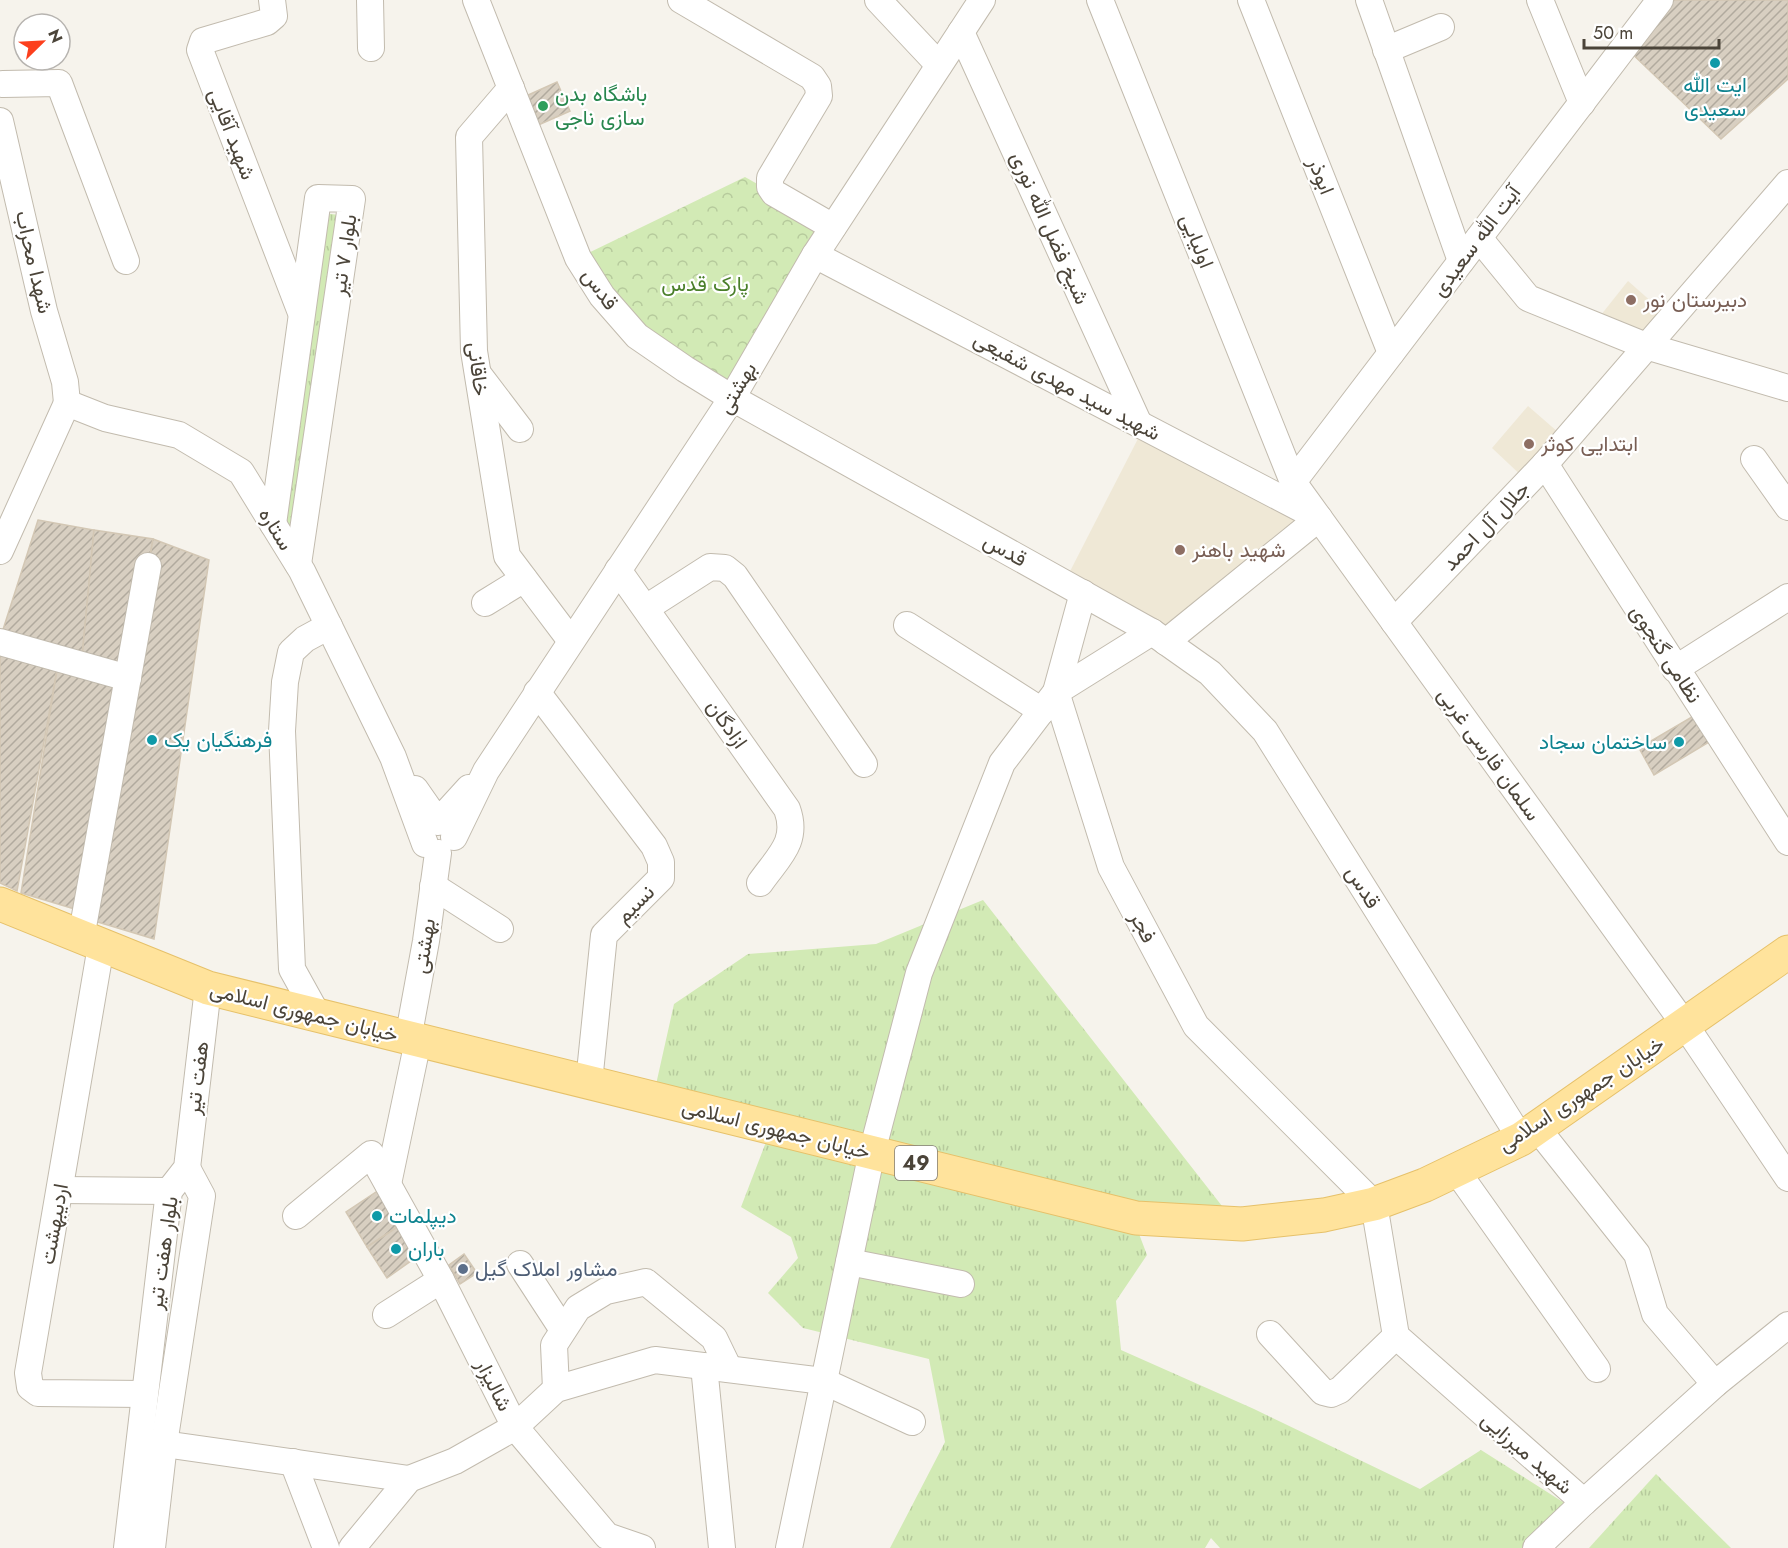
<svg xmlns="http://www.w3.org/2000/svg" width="1788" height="1548" font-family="Jost,Vazirmatn,sans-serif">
<defs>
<pattern id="grass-tufts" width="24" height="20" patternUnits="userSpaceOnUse" patternTransform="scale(1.5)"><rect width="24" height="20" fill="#d2eab5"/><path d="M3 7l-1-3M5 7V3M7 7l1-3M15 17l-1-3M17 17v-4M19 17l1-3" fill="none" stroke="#b6ca9c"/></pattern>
<pattern id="park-crowns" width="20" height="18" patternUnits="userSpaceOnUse" patternTransform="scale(1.5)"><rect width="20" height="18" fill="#d2eab5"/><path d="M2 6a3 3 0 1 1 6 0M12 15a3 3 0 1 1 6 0" fill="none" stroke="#b6ca9c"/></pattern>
<pattern id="building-hatch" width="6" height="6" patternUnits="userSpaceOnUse" patternTransform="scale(1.5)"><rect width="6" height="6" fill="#d8cfc1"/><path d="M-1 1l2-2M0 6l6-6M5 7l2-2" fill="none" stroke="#b1aa9e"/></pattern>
</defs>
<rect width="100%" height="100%" fill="#f6f3ec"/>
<g fill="#efe8d6">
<polygon points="1628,281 1670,318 1646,346 1593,325"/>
<polygon points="1528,406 1566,439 1528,482 1492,448"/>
<polygon points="1144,427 1318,518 1166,642 1064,583"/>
</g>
<g fill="url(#grass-tufts)">
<polygon points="322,213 348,216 298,564 277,530"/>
<polygon points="983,900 1222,1206 1240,1222 1136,1216 653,1098 674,1004 748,954 876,944"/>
<polygon points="768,1137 1136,1226 1147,1255 1116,1301 1121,1350 1254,1409 1420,1489 1481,1450 1566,1504 1527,1548 1220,1548 1211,1538 1205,1548 890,1548 945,1442 929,1359 803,1328 768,1293 798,1258 791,1237 741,1207"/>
<polygon points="1656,1474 1731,1548 1589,1548"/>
</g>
<polygon fill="url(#park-crowns)" points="745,177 833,227 732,398 638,336 578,258"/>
<g fill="url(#building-hatch)" stroke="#d3c7b4" stroke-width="1.5">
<polygon points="1661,0 1788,0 1788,79 1721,139 1625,47"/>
<polygon points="557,82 570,111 527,130 515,101"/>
<polygon points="38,520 94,530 81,668 0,639"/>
<polygon points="94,530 153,539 128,678 81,668"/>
<polygon points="153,539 209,560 154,939 91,920"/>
<polygon points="0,652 58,664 17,891 0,883"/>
<polygon points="58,664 128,678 78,910 21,893"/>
<polygon points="1702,711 1719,736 1654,775 1639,748"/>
<polygon points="388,1184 408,1220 367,1247 346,1212"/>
<polygon points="408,1220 425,1251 387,1278 367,1247"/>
<polygon points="464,1254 477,1273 460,1284 449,1265"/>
</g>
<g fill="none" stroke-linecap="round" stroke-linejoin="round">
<defs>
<g id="minor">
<polyline points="272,0 274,16 267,22 203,41 200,50 300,310"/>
<polyline points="370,0 371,48"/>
<polyline points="476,0 578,258 602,296 637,336 685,369 732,398 1152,632 1210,673 1265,731 1521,1139"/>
<polyline points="681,0 812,77 818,86 819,96 770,178 770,187 774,193 833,227"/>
<polyline points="878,0 939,65"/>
<polyline points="1100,0 1293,482 1685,1025 1788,1178"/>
<polyline points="1251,0 1391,353"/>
<polyline points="1369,0 1461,261"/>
<polyline points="1540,0 1582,103"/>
<polyline points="961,32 1139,424"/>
<polyline points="1386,50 1441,27"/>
<polyline points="3,84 59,83 126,261"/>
<polyline points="511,88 469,137 474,351 507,556 571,641"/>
<polyline points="0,121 44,311 65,382 67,403"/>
<polyline points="1479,238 1528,298 1646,346 1788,388"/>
<polyline points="815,255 1319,518 1166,642"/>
<polyline points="479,375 520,429"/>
<polyline points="67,403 105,418 179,435 241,472 302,571 393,757 425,844"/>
<polyline points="1754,459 1788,507"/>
<polyline points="1545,464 1788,842"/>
<polyline points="1293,482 1660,0"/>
<polyline points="273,524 318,198 352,199 298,564"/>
<polyline points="0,551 67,403"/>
<path d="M618,570L787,809C799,842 778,857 760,883"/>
<polyline points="485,603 524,579"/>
<polyline points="646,608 710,567 725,568 735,576 864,764"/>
<polyline points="1394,622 1545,464 1788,183"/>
<polyline points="907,625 1042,711"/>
<polyline points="0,642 128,678"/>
<polyline points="1675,669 1788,597"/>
<polyline points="537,692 654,846 661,862 661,878 604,935 589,1082"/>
<polyline points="1056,692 1111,867 1196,1026 1374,1204 1396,1336 1584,1502 1715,1384 1788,1325"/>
<polyline points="1056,692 1152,632"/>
<polyline points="415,789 438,822 469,788"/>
<polyline points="454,837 486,771 732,398 815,255 982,0"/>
<polyline points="433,886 500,929"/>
<polyline points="81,938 148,566"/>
<polyline points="101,946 28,1373 30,1387 38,1393 144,1394"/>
<polyline points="318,1016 292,969 282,731 285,682 291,652 305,639 329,626"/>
<polyline points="408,1039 426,941 438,853"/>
<polyline points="1537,1128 1637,1254 1655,1314 1715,1384"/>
<polyline points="1456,1170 1597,1369"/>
<polyline points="388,1184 418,1041"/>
<polyline points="60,1190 169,1191"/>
<polyline points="296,1216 371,1154 441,1280 515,1427 607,1536 642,1548"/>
<polyline points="849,1262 961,1284"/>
<polyline points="520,1264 563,1330"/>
<polyline points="386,1315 441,1280"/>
<polyline points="1270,1334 1323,1392 1331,1394 1340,1390 1396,1336"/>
<polyline points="704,1366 722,1548"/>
<polyline points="556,1389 554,1345 578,1308 606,1291 646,1282 714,1338 729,1369"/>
<polyline points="164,1444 409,1479"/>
<polyline points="293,1462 326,1548"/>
<polyline points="127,1548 169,1191 187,1168 208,988"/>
<polyline points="152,1548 164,1444 202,1196 187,1168"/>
<polyline points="352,1548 409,1479 455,1461 515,1427 556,1389 655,1360 823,1381 912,1422"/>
<polyline points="789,1548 872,1152 919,973 1002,763 1056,692 1083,593"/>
<polyline points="1536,1548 1584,1502"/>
</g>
<polyline id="major" points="0,904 208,988 1136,1218 1242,1224 1324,1215 1374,1204 1425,1185 1521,1139 1788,952"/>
</defs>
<use href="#minor" stroke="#c2bbae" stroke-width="28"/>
<use href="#major" stroke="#e6c16a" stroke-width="35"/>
<use href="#minor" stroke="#fff" stroke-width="26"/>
<use href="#major" stroke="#ffe39c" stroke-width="33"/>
</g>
<g fill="#0f9aa8" stroke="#fff" stroke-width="2">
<circle cx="1715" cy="63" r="6"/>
<circle cx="152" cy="740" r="6"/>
<circle cx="1679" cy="742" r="6"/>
<circle cx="377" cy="1216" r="6"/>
<circle cx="396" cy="1249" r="6"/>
</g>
<circle fill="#2e9e5b" stroke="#fff" stroke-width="2" cx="543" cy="106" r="6"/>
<g fill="#8d6e63" stroke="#fff" stroke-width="2">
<circle cx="1631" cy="300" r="6"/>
<circle cx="1529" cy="444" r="6"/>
<circle cx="1180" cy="550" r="6"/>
</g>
<circle fill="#5c6f8a" stroke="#fff" stroke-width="2" cx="463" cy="1269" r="6"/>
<g text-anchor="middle" stroke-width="4.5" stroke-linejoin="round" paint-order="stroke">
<rect fill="#fff" stroke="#817c74" stroke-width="1.5" x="895" y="1146" width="42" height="34" rx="4.5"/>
<g font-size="20" font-weight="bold" fill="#4b4439">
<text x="916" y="1170">49</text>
</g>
<g font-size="21" fill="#0d838f" stroke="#fff" text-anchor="start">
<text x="1715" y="92" text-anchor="middle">ایت الله<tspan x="1715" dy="24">سعیدی</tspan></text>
<text x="164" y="747">فرهنگیان یک</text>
<text x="1667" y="749" text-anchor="end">ساختمان سجاد</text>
<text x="389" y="1223">دیپلمات</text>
<text x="408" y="1256">باران</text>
</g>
<g font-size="21" fill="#27864d" stroke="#fff" text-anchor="start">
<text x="555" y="101">باشگاه بدن<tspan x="555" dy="24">سازی ناجی</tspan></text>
</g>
<g font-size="21" fill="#4b4439" stroke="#fff">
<text transform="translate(232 134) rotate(69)" y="7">شهید آقایی</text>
<text transform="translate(1321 176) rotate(68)" y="7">ابوذر</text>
<text transform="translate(1050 228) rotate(66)" y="7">شیخ فضل الله نوری</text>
<text transform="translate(1197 241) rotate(68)" y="7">اولیایی</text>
<text transform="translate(1476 241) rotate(-53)" y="7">آیت الله سعیدی</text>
<text transform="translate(344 255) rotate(-82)" y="7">بلوار ۷ تیر</text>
<text transform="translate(34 262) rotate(77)" y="7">شهدا محراب</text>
<text transform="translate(600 289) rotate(54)" y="7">قدس</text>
<text transform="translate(478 369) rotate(83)" y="7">خاقانی</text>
<text transform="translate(1067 386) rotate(28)" y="7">شهید سید مهدی شفیعی</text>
<text transform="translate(737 388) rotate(-59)" y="7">بهشتی</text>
<text transform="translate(1486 526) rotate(-46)" y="7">جلال آل احمد</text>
<text transform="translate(276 529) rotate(58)" y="7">ستاره</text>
<text transform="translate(1005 550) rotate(29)" y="7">قدس</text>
<text transform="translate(1666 654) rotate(57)" y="7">نظامی گنجوی</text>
<text transform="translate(727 724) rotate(55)" y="7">ازادگان</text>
<text transform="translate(1489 754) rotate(54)" y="7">سلمان فارسی غربی</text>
<text transform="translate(1363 887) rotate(58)" y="7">قدس</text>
<text transform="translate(635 904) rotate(-45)" y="7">نسیم</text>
<text transform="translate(1143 927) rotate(62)" y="7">فجر</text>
<text transform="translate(424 946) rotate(-81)" y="7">بهشتی</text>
<text transform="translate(304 1012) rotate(14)" y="7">خیابان جمهوری اسلامی</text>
<text transform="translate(197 1078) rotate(-83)" y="7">هفت تیر</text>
<text transform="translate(1581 1094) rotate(-33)" y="7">خیابان جمهوری اسلامی</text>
<text transform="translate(776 1129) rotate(14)" y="7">خیابان جمهوری اسلامی</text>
<text transform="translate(54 1224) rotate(-80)" y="7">اردیبهشت</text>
<text transform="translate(163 1253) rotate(-82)" y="7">بلوار هفت تیر</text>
<text transform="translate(494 1385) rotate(63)" y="7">شالیزار</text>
<text transform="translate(1527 1453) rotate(41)" y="7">شهید میرزایی</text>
</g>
<g font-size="21" fill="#4a7f2a" stroke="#fff">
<text x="705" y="291">پارک قدس</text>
</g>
<g font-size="21" fill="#785e54" stroke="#fff" text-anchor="start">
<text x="1643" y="307">دبیرستان نور</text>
<text x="1541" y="451">ابتدایی کوثر</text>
<text x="1192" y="557">شهید باهنر</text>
</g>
<g font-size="21" fill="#4e5e75" stroke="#fff" text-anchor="start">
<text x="475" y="1276">مشاور املاک گیل</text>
</g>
</g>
<g transform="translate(42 42) rotate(66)"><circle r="28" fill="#ffffff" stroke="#b7b4b0" stroke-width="1.5"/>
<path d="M0-4.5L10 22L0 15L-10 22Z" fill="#fc3f1d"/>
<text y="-9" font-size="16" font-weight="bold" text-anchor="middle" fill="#4b4439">N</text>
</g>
<path d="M1584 39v9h135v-9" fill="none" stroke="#4b4439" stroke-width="3"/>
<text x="1593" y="39" font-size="18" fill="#4b4439" stroke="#ffffff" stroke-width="4.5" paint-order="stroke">50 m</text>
</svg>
